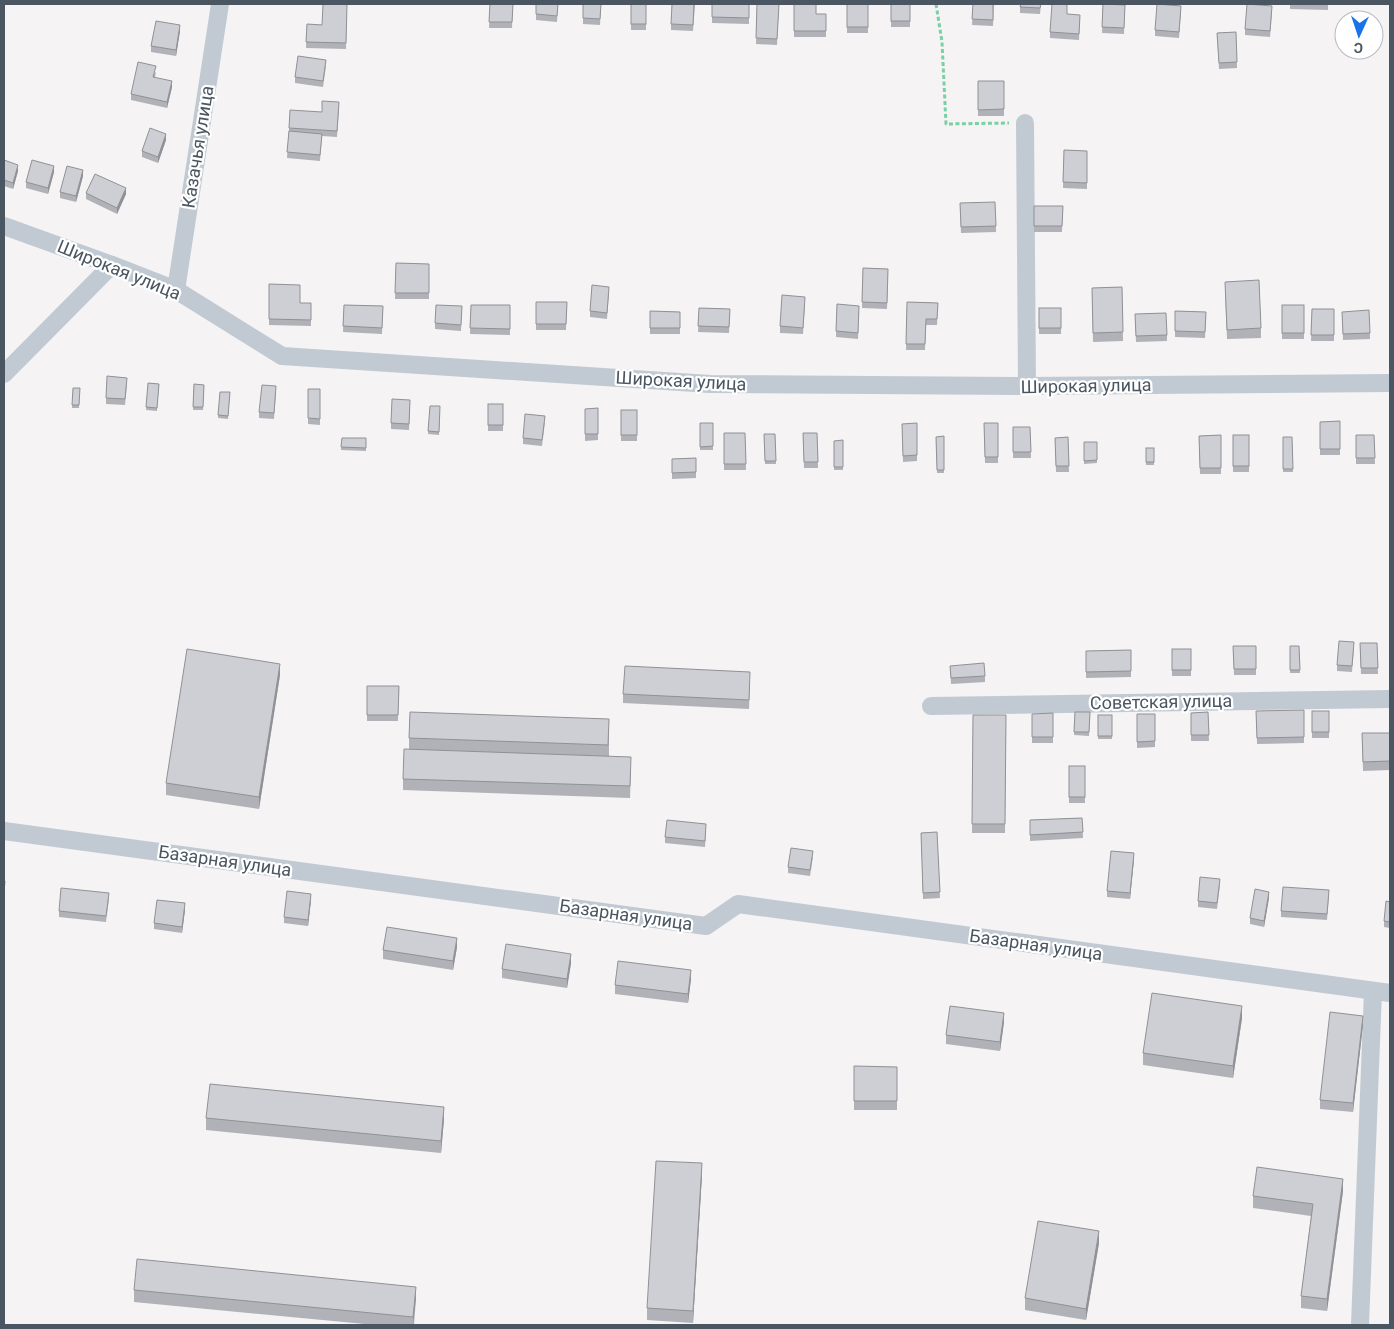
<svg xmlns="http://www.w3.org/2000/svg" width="1394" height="1329" font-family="Roboto,sans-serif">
<rect width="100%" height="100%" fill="#f5f3f3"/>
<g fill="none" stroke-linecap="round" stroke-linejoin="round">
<polyline stroke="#7ad0a6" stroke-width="3" stroke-dasharray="4 2.5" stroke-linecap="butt" points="936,4 942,42 946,124 1009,123"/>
<g stroke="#c1cad2" stroke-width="18">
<polyline points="1025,123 1027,386"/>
<polyline points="4,226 112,265 176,290 282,356 710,384 1027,386 1390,383"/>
<polyline points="176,290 220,4"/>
<polyline points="4,374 112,265"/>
<polyline points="931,706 1390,699"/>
<polyline points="4,831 706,926 738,904 1390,993"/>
<polyline points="1360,1325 1373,991"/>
</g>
</g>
<g fill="#b0b2b7">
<polygon points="347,4 346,49 306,48 307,24 322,25"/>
<polygon points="490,4 513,4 512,28 489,28"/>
<polygon points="536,4 558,4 557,22 536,20"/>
<polygon points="583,4 601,4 600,25 583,24"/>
<rect x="631" y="4" width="15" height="26"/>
<polygon points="695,4 693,31 671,30 671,24"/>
<polygon points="712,4 749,4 749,24 712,23"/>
<polygon points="757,4 779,4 777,45 756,44"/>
<polygon points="794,4 816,14 826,14 826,37 794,37"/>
<rect x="847" y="4" width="21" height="29"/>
<rect x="891" y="4" width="19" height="23"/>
<polygon points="973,4 994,4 993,26 972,25"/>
<polygon points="1041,4 1040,14 1020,13 1020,7"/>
<polygon points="1103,4 1125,5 1124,34 1102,33"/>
<polygon points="1290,4 1328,4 1328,10 1290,9"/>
<polygon points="1181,12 1179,38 1155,36 1155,30"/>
<polygon points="1272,12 1270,37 1245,35 1245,29"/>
<polygon points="1080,15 1079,40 1050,38 1050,32"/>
<polygon points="180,31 176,56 151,52 151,46"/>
<polygon points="1236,32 1237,68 1219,69 1217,33"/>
<polygon points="326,66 323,87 295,83 295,77"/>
<polygon points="156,72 155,78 172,87 167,108 131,100 131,94"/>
<rect x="978" y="81" width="26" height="35"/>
<polygon points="339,108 337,137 322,136 320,161 287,158 289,128 322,112"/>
<polygon points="166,140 158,163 142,157 142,151"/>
<polygon points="1064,150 1087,151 1087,189 1063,188"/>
<polygon points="4,160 18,171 13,189 4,186"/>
<polygon points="54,172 48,194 26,188 26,182"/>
<polygon points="83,176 76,202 60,198 60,192"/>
<polygon points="86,193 126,194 117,214 86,199"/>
<polygon points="960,203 996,226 996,232 961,233"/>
<polygon points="1034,206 1063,206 1062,232 1034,232"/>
<polygon points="396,263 429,264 429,299 395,299"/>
<polygon points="863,268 888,269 887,309 862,308"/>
<polygon points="269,284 300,303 311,303 311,326 269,325"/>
<polygon points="1122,287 1123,341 1093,342 1092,288"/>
<polygon points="1225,291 1261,328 1261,338 1227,339"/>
<polygon points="609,293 607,319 590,317 590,311"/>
<polygon points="536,302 567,302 566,330 536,330"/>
<polygon points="907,302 938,303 937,325 926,325 925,350 906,350"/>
<polygon points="805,303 803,334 780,333 780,326"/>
<polygon points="344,305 383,306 382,334 343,332"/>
<polygon points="471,305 510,305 510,335 470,334"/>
<rect x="1282" y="305" width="22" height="34"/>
<polygon points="462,306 461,331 435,329 435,323"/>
<polygon points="699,308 730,309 729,333 698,332"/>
<rect x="1039" y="308" width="22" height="26"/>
<polygon points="1312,309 1334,309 1334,341 1311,341"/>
<polygon points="650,311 680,312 680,334 650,334"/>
<polygon points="1175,311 1206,312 1205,338 1175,337"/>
<polygon points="859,312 858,339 836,337 836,331"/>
<polygon points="1342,318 1370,333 1370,339 1343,340"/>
<polygon points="1135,320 1167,335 1167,341 1136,342"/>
<polygon points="148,383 159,384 157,411 146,410"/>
<polygon points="127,384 125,405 106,404 106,398"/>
<polygon points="194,384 204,385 203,410 193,410"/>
<polygon points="73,388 80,388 79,408 72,408"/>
<polygon points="308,389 320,389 320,425 308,424"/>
<polygon points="220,392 230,392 228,419 218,418"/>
<polygon points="276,392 274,419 259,418 259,412"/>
<rect x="488" y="404" width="15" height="27"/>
<polygon points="410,406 409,430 391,429 391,423"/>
<polygon points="430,406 440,406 439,435 428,434"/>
<polygon points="598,408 598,440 585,441 585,409"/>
<rect x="621" y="410" width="16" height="31"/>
<polygon points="1340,421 1340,455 1320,455 1320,422"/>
<polygon points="545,422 542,446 523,444 523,438"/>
<rect x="700" y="423" width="13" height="27"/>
<polygon points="917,423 917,461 903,462 902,424"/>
<polygon points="984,423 998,423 998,463 985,463"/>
<polygon points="1013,427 1030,427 1031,458 1013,458"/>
<polygon points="724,433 745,433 746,470 724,470"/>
<polygon points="803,433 817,433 818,468 804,468"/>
<polygon points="764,434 775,434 776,464 765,464"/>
<polygon points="1221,435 1221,474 1200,474 1199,436"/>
<rect x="1233" y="435" width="16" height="37"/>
<polygon points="1356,435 1374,435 1375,464 1356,464"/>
<polygon points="944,436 944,473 937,473 936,437"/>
<polygon points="1068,437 1069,472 1056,472 1055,438"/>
<polygon points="1283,437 1292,437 1293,472 1283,472"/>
<polygon points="342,438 366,438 366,451 341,450"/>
<polygon points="843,440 843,470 834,470 834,441"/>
<polygon points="1084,442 1097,442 1097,463 1084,464"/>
<rect x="1146" y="448" width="8" height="17"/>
<polygon points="696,458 696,478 672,479 672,459"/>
<polygon points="1360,643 1377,643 1378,674 1361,674"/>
<polygon points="1233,646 1256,646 1256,675 1234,675"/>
<polygon points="1290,646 1299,646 1300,673 1290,673"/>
<polygon points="1354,648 1352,672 1337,671 1337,665"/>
<rect x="1172" y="649" width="19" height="27"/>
<polygon points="1131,650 1131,677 1086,678 1086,651"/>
<polygon points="950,666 985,676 985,682 951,684"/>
<polygon points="280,675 259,809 166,795 166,783"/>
<polygon points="750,681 749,709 623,703 623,694"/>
<polygon points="367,686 399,686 398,721 367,721"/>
<polygon points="1304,710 1304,743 1257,744 1256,711"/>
<rect x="1312" y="711" width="17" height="27"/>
<polygon points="1075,712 1090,712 1089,736 1074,735"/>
<polygon points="1208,712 1209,741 1191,741 1191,713"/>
<polygon points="1053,713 1053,743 1032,743 1032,714"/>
<polygon points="1137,714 1155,714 1155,747 1137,748"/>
<polygon points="973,715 1006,715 1005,833 972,833"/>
<rect x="1098" y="715" width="14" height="24"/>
<polygon points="609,731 609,756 631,769 630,798 403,790 403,779 409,749 409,738"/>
<polygon points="1362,733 1390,733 1390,770 1363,771"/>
<rect x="1069" y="766" width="16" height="37"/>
<polygon points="1082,818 1083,838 1030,841 1030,820"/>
<polygon points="706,831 705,847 665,843 665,837"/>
<polygon points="937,832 940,898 923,899 921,833"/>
<polygon points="813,857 810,876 788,873 788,867"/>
<polygon points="1134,859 1130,899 1107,897 1107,891"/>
<polygon points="1220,885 1217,909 1198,907 1198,901"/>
<polygon points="1329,896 1327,920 1281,917 1281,911"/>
<polygon points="1269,898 1264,927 1250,924 1250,918"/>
<polygon points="109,899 106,922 59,917 59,911"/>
<polygon points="311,900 308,926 284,923 284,917"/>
<polygon points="1390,902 1390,928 1384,927 1384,921"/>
<polygon points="185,910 182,933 154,929 154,923"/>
<polygon points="457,947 453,970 383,959 383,950"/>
<polygon points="571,963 567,988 502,978 502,969"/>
<polygon points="691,979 688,1003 615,994 615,985"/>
<polygon points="1242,1018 1233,1078 1143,1065 1143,1053"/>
<polygon points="1004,1022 1000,1051 946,1044 946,1035"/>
<polygon points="1363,1025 1353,1112 1320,1109 1320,1100"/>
<polygon points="897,1067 897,1110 854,1110 854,1101"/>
<polygon points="206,1118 444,1119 441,1153 206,1130"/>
<polygon points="702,1175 693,1323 647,1320 647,1308"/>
<polygon points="1343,1191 1327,1311 1301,1308 1301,1296 1311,1216 1253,1208 1253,1196"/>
<polygon points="1099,1243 1086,1320 1025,1310 1025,1298"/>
<polygon points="134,1290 416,1298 414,1325 375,1325 134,1302"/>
</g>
<g fill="#909195">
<polygon points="180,25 180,31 176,56 176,50"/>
<polygon points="172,81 172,87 167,108 167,102"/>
<polygon points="166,134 166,140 158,163 158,157"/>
<polygon points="18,165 18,171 13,189 13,183"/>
<polygon points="54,166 54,172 48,194 48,188"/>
<polygon points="83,170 83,176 76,202 76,196"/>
<polygon points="126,188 126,194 117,214 117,208"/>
<polygon points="280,664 280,675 259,809 259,797"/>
<polygon points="1134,853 1134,859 1130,899 1130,893"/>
<polygon points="1269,892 1269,898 1264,927 1264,921"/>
<polygon points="311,894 311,900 308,926 308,920"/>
<polygon points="185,903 185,910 182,933 182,927"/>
<polygon points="457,938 457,947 453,970 453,961"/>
<polygon points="571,954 571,963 567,988 567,979"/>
<polygon points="691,970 691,979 688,1003 688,994"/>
<polygon points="1242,1006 1242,1018 1233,1078 1233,1066"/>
<polygon points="1004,1013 1004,1022 1000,1051 1000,1042"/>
<polygon points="1363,1016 1363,1025 1353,1112 1353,1103"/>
<polygon points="444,1107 444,1119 441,1153 441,1141"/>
<polygon points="702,1163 702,1175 693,1323 693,1311"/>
<polygon points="1343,1179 1343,1191 1327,1311 1327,1299"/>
<polygon points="1099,1231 1099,1243 1086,1320 1086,1309"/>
<polygon points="416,1287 416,1298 413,1325 413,1317"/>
</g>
<g fill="#cdcfd5" stroke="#909195">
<polygon points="323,4 347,4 346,43 306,42 307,24 322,25"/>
<polygon points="490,4 513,4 512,22 489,22"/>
<polygon points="536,4 558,4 557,16 536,14"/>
<polygon points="583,4 601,4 600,19 583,18"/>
<rect x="631" y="4" width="15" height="20"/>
<polygon points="672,4 694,4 693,25 671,24"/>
<polygon points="712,4 749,4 749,18 712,17"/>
<polygon points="757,4 779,4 777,39 756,38"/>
<polygon points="794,4 816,4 816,14 826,14 826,31 794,31"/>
<rect x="847" y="4" width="21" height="23"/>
<rect x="891" y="4" width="19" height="17"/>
<polygon points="973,4 993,4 993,20 972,19"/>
<polygon points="1021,4 1041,4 1040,8 1020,7"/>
<polygon points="1052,4 1067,4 1067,14 1080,15 1079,34 1050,32"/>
<polygon points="1103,4 1125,5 1124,28 1102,27"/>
<polygon points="1157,4 1181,6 1179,32 1155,30"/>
<polygon points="1247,4 1272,6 1270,31 1245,29"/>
<polygon points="156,21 180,25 176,50 151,46"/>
<polygon points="1236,32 1237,62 1219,63 1217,33"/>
<polygon points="298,56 326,60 323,81 295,77"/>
<polygon points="138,62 156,66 153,77 172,81 167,102 131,94"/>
<polygon points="978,81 1004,81 1004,109 978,110"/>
<polygon points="322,101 339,102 337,131 289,128 290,110 322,112"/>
<polygon points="150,128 166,134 158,157 142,151"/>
<polygon points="289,131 322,134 320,155 287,152"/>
<polygon points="1064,150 1087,151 1087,183 1063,182"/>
<polygon points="4,160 18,165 13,183 4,180"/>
<polygon points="32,160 54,166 48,188 26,182"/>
<polygon points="67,166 83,170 76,196 60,192"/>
<polygon points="95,174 126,188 117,208 86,193"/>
<polygon points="995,202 996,226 961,227 960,203"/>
<polygon points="1034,206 1063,206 1062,226 1034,226"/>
<polygon points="396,263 429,264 429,293 395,293"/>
<polygon points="863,268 888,269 887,303 862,302"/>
<polygon points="1259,280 1261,328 1227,330 1225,282"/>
<polygon points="269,284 300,285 300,303 311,303 311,320 269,319"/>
<polygon points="592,285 609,287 607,313 590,311"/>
<polygon points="1122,287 1123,332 1093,333 1092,288"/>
<polygon points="782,295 805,297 803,328 780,326"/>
<polygon points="536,302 567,302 566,324 536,324"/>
<polygon points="907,302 938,303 937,319 926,319 925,344 906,344"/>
<polygon points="837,304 859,306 858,333 836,331"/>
<polygon points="344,305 383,306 382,328 343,326"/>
<polygon points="436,305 462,306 461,325 435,323"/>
<polygon points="471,305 510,305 510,329 470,328"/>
<rect x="1282" y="305" width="22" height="28"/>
<polygon points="699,308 730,309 729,327 698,326"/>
<rect x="1039" y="308" width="22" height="20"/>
<polygon points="1312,309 1334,309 1334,335 1311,335"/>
<polygon points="1369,310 1370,333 1343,334 1342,312"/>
<polygon points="650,311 680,312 680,328 650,328"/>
<polygon points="1175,311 1206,312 1205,332 1175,331"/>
<polygon points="1166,313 1167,335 1136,336 1135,314"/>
<polygon points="107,376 127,378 125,399 106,398"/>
<polygon points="148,383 159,384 157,408 146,407"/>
<polygon points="194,384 204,385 203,407 193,407"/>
<polygon points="262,385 276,386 274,413 259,412"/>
<polygon points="73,388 80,388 79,405 72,405"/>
<polygon points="308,389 320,389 320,419 308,418"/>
<polygon points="220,392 230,392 228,416 218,415"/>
<polygon points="392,399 410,400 409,424 391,423"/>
<rect x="488" y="404" width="15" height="21"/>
<polygon points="430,406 440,406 439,432 428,431"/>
<polygon points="598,408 598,434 585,434 585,409"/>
<rect x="621" y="410" width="16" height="25"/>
<polygon points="525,414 545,416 542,440 523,438"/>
<polygon points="1340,421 1340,449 1320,449 1320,422"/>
<polygon points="700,423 713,423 713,446 700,447"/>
<polygon points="917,423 917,455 903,456 902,424"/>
<polygon points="984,423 998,423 998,457 985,457"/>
<polygon points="1013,427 1030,427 1031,452 1013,452"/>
<polygon points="724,433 745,433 746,464 724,464"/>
<polygon points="803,433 817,433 818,462 804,462"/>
<polygon points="764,434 775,434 776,461 765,461"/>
<polygon points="1221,435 1221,468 1200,468 1199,436"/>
<rect x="1233" y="435" width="16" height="31"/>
<polygon points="1356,435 1374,435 1375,458 1356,458"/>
<polygon points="944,436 944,470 937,470 936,437"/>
<polygon points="1068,437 1069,466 1056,466 1055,438"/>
<polygon points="1283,437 1292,437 1293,469 1283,469"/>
<polygon points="342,438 366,438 366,448 341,447"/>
<polygon points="843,440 843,467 834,467 834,441"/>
<polygon points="1084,442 1097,442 1097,460 1084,461"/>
<rect x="1146" y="448" width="8" height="14"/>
<polygon points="696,458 696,472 672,473 672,459"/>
<polygon points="1339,641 1354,642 1352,666 1337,665"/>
<polygon points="1360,643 1377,643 1378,668 1361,668"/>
<polygon points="1233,646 1256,646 1256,669 1234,669"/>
<polygon points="1290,646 1299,646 1300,670 1290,670"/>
<polygon points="187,649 280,664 259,797 166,783"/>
<rect x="1172" y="649" width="19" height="21"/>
<polygon points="1131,650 1131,671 1086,672 1086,651"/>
<polygon points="984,663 985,676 951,678 950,666"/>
<polygon points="625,666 750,672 749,700 623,694"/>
<polygon points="367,686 399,686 398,715 367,715"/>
<polygon points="1304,710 1304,737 1257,738 1256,711"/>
<rect x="1312" y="711" width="17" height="21"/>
<polygon points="410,712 609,719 608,745 409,738"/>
<polygon points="1075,712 1090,712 1089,732 1074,732"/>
<polygon points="1208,712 1209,735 1191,735 1191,713"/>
<polygon points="1053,713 1053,737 1032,737 1032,714"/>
<polygon points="1137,714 1155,714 1155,741 1137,742"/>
<polygon points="973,715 1006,715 1005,824 972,824"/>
<rect x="1098" y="715" width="14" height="21"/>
<polygon points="1362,733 1390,733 1390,761 1363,762"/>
<polygon points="404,749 631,757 630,786 403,779"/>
<rect x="1069" y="766" width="16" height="31"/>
<polygon points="1082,818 1083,832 1030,835 1030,820"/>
<polygon points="667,820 706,824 705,841 665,837"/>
<polygon points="937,832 940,892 923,893 921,833"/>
<polygon points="791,848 813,851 810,870 788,867"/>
<polygon points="1111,851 1134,853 1130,893 1107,891"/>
<polygon points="1200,877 1220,879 1217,903 1198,901"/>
<polygon points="4,880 5,881 4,892"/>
<polygon points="1283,887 1329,890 1327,914 1281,911"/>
<polygon points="61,888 109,893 106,916 59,911"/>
<polygon points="1255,889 1269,892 1264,921 1250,918"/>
<polygon points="287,891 311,894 308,920 284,917"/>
<polygon points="157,900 185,903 182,927 154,923"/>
<polygon points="1386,901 1390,902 1390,922 1384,921"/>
<polygon points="387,927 457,938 453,961 383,950"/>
<polygon points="506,944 571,954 567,979 502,969"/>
<polygon points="618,961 691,970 688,994 615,985"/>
<polygon points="1152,993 1242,1006 1233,1066 1143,1053"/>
<polygon points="950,1006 1004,1013 1000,1042 946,1035"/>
<polygon points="1330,1012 1363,1016 1353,1103 1320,1100"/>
<polygon points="854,1066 897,1067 897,1101 854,1101"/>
<polygon points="210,1084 444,1107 441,1141 206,1118"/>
<polygon points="656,1161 702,1163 693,1311 647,1308"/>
<polygon points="1257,1167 1343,1179 1327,1299 1301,1296 1313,1204 1253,1196"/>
<polygon points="1038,1221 1099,1231 1086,1309 1025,1298"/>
<polygon points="137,1259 416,1287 413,1317 134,1290"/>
</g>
<g text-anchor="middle" stroke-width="4.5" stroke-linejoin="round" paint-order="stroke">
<g font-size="18" fill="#4a5661" stroke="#fff">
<text transform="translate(198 147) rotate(-81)" y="6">Казачья улица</text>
<text transform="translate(119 270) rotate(22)" y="6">Широкая улица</text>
<text transform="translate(681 381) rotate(3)" y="6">Широкая улица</text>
<text transform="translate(1086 386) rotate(-1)" y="6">Широкая улица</text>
<text transform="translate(1161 702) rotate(-1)" y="6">Советская улица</text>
<text transform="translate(225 861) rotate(8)" y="6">Базарная улица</text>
<text transform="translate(626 915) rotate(8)" y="6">Базарная улица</text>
<text transform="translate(1036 945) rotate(8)" y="6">Базарная улица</text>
</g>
</g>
<rect width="1394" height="1329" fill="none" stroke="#4a5661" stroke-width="10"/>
<g transform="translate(1359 35) rotate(183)"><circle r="24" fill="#ffffff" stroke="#b7bbc0"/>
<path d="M0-4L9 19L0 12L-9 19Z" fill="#1a73e8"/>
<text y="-8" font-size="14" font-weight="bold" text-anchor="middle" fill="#4a5661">С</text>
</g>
</svg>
